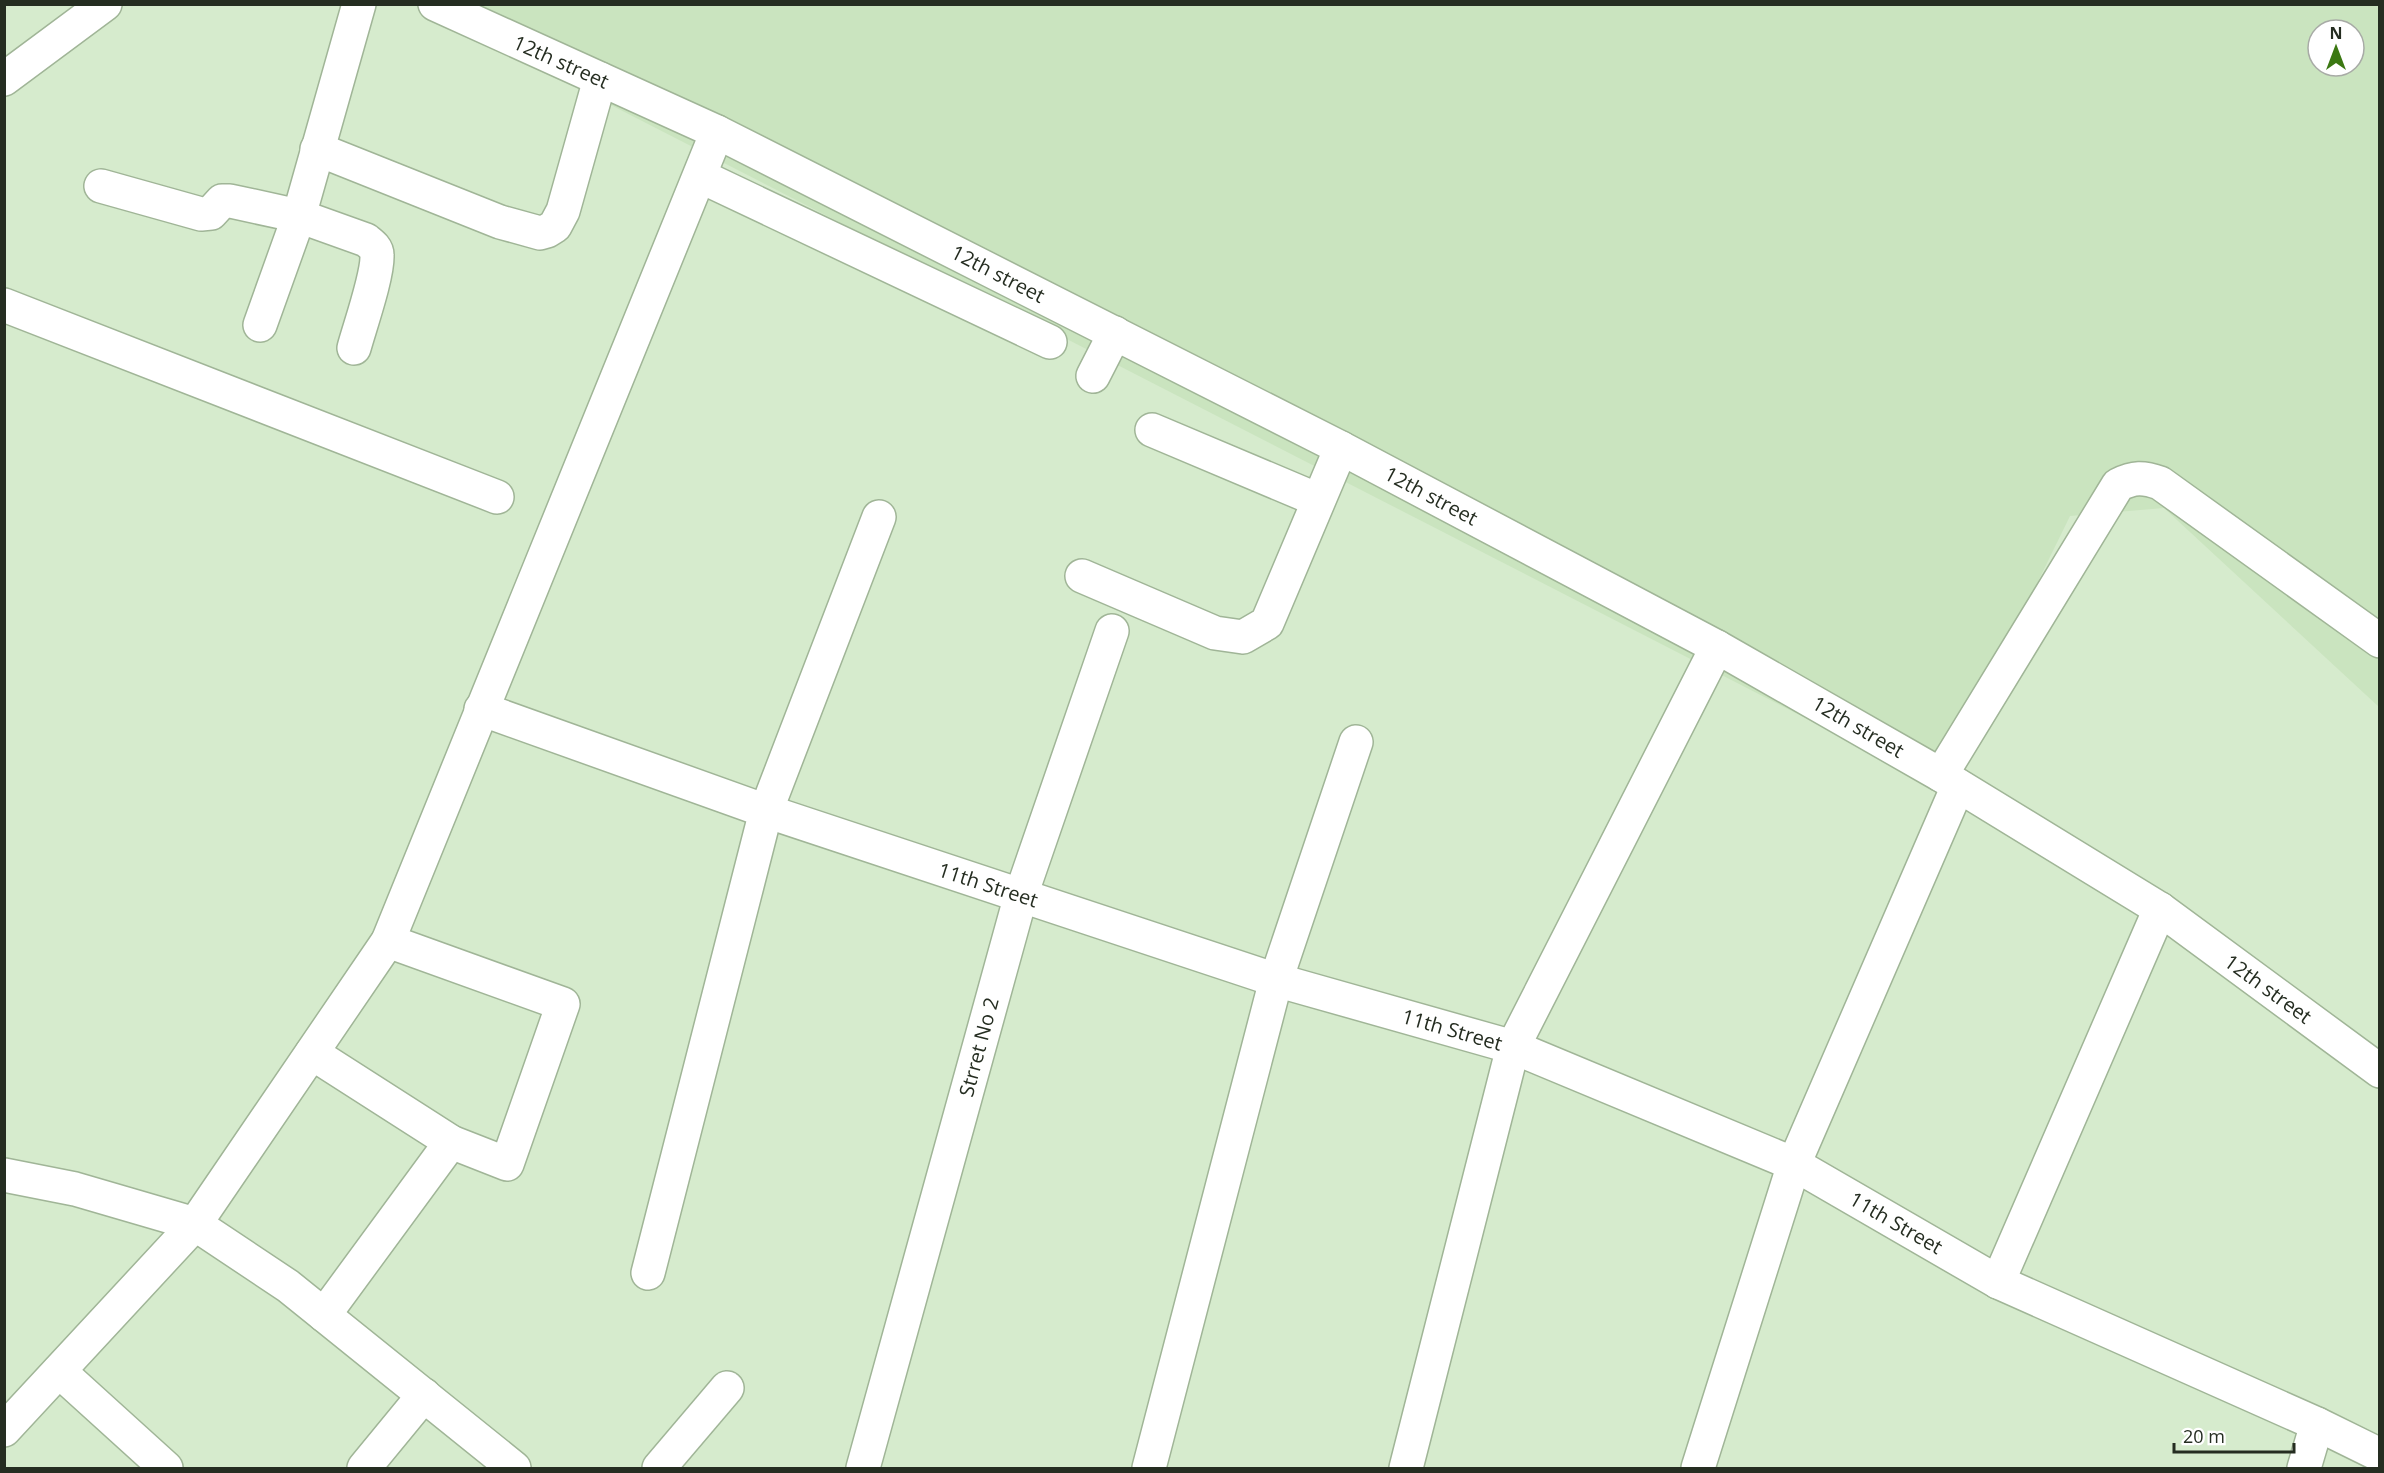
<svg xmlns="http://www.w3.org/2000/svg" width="2384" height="1473" font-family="'Open Sans',sans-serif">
<rect width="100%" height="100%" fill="#d6ebcd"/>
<path fill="#cae4bf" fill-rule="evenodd" d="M416,5H2379V707L2164,508L2070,516L1938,786ZM2318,30H2354V66H2318Z"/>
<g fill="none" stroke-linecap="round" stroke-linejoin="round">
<defs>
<g id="minor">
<polyline points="435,4 717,132 1341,448 1717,647 1941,775 2160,909 2380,1071"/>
<polyline points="4,79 105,4"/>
<polyline points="317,149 500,222 540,233 547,231 555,226 563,211 600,79"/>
<polyline points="700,176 1050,342"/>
<path d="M101,186L201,214L211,213L222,201H230L299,216L366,240C371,244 377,248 377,255C378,275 360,326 354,348"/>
<polyline points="4,305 497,497"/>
<polyline points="260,325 299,216 359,4"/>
<polyline points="1093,376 1115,333"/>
<polyline points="1152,430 1318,500"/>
<polyline points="1082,576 1215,633 1243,637 1267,623 1341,448"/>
<path d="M1941,775L2118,485C2134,477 2143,477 2160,483L2380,641"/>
<polyline points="312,1053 451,1142 507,1164 563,1004 388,941"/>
<polyline points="4,1175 75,1189 195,1224 288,1286 514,1468"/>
<polyline points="648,1273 766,811 879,517"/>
<polyline points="1998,1282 2160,909"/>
<polyline points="324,1315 451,1142"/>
<polyline points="59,1371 166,1468"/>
<polyline points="4,1430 195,1224 388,941 717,132"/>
<polyline points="364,1468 424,1395"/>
<polyline points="659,1468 727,1388"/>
<polyline points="863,1468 1021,895 1112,631"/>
<polyline points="1149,1468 1276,980 1356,742"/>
<polyline points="1406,1468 1513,1047 1717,647"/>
<polyline points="1698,1468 1794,1164 1958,786"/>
</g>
<g id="tertiary">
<polyline points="481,709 766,811 1276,980 1513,1047 1794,1164 1998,1282 2317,1424 2380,1455"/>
<polyline points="2304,1468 2317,1424"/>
</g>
</defs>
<use href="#minor" stroke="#a0b597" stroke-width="36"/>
<use href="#tertiary" stroke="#a0b597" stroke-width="36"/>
<use href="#minor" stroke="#fff" stroke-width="33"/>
<use href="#tertiary" stroke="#fff" stroke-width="33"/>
</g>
<g text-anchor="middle" stroke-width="6" stroke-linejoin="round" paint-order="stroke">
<g font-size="20" fill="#252d21" stroke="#fff">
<text transform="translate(561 62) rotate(24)" y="7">12th street</text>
<text transform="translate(998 274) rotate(27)" y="7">12th street</text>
<text transform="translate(1431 496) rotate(28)" y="7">12th street</text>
<text transform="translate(1858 727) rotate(30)" y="7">12th street</text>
<text transform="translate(988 885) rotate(18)" y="7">11th Street</text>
<text transform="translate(2268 989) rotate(36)" y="7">12th street</text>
<text transform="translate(1452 1030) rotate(16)" y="7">11th Street</text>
<text transform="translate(979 1047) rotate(-75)" y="7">Strret No 2</text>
<text transform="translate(1896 1223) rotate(30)" y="7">11th Street</text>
</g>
</g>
<rect width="2384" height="1473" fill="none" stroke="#252d21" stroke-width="12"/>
<g transform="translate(2336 48)"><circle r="28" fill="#ffffff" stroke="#a8aba6" stroke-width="1.5"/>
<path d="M0-4.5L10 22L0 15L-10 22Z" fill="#3b7812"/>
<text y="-9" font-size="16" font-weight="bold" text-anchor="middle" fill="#252d21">N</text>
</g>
<path d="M2174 1443v9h120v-9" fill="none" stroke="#252d21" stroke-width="3"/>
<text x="2183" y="1443" font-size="18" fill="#252d21" stroke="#ffffff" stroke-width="4.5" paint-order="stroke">20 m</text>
</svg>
